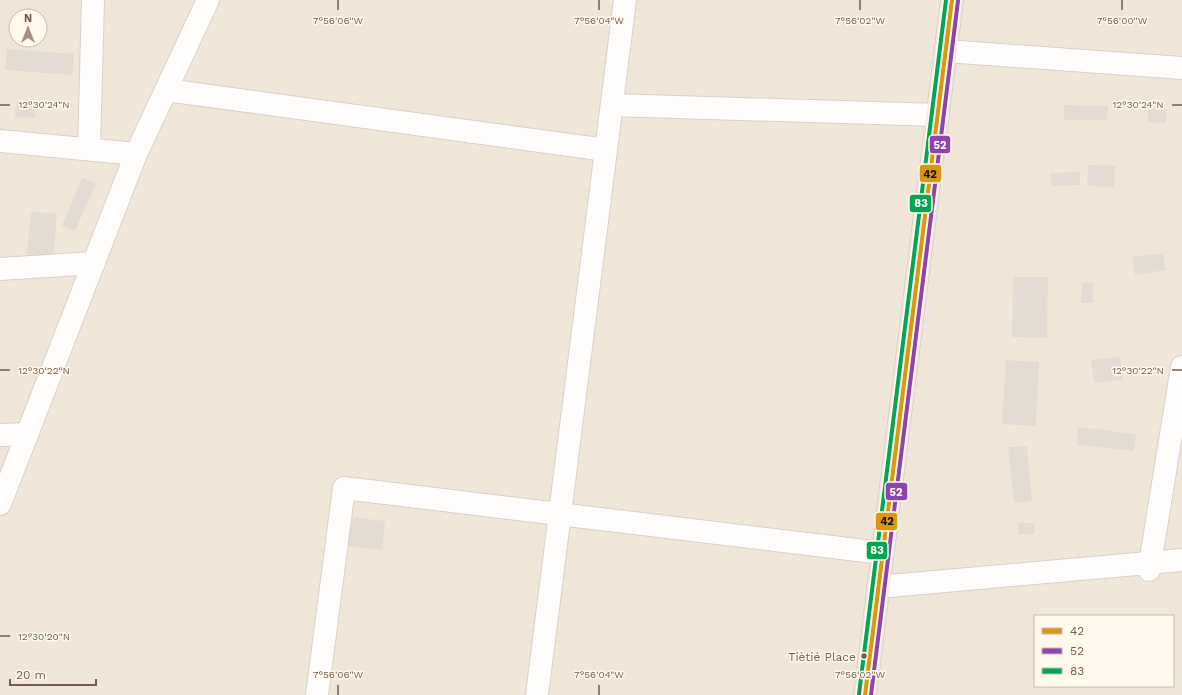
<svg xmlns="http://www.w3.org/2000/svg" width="1182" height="695" font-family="'Work Sans',sans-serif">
<rect width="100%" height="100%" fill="#f8f4ec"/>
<path fill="#f1e7d9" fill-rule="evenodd" d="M0,0H1182V695H0ZM16,16H40V40H16ZM1035,616H1173V686H1035Z"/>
<g fill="#e4dcd3">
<polygon points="7,49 74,54 72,75 5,70"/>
<polygon points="16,101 35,102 35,118 15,117"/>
<polygon points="1064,105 1108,106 1107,120 1064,120"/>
<polygon points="1148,108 1167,109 1166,123 1148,122"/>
<polygon points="1088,165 1115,166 1114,187 1087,186"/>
<polygon points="1080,172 1080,185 1051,186 1051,173"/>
<polygon points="82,178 96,183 75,231 62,226"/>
<polygon points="31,211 57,214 53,257 27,254"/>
<polygon points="1163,253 1166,270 1135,275 1132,257"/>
<polygon points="1013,277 1048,277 1047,338 1012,337"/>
<polygon points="1082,283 1093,283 1093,303 1081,303"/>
<polygon points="1120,357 1123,380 1094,383 1091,360"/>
<polygon points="1006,360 1039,362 1036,426 1002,424"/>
<polygon points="1078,427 1136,434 1134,451 1077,445"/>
<polygon points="1027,446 1032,501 1014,503 1008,447"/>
<polygon points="350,517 385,521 382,550 347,546"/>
<rect x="1018" y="523" width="16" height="11"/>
</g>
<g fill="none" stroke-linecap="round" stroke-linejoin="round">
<defs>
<g id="street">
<polyline points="946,51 1182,68"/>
<polyline points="166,90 606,150"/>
<polyline points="612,105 938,115"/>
<polyline points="0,141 136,154"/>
<polyline points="89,149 93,0"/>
<polyline points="0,269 94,263"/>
<polyline points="0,435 27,434"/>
<polyline points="0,504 136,154 208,0"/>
<polyline points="1149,570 1182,367"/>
<polyline points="878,587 1182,560"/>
<polyline points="317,695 344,488 882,553"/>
<polyline points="537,695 625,0"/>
</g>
<polyline id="highway" points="865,695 952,0"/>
</defs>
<use href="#street" stroke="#d7d1ca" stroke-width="24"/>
<use href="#highway" stroke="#d9d1ca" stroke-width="24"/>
<use href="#street" stroke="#fefdfc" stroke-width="22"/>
<use href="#highway" stroke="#f1eae5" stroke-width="22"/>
<defs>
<polyline id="bus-1" points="865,695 952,0"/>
<polyline id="bus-2" points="871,695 958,1"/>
<polyline id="bus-3" points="859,694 946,0"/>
</defs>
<use href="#bus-1" stroke="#fff9ee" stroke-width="7"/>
<use href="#bus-2" stroke="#fff9ee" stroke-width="7"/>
<use href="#bus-3" stroke="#fff9ee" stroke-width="7"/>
<use href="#bus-1" stroke="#dd970f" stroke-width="4"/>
<use href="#bus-2" stroke="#8e44ad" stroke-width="4"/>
<use href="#bus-3" stroke="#00a651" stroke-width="4"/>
</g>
<path fill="none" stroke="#775c4b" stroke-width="1.5" d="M338,0V10M599,0V10M860,0V10M1122,0V10M0,105H10M1172,105H1182M0,370H10M1172,370H1182M0,636H10M338,685V695M599,685V695M860,685V695"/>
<circle fill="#775c4b" stroke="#fff9ee" stroke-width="1.5" cx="864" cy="656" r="3.5"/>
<g text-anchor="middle" stroke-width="3" stroke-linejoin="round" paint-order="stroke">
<g font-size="12" fill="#775c4b" stroke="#fff9ee" text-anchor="end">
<text x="856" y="661">Tiètié Place</text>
</g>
</g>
<g font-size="10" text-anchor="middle" fill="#775c4b" stroke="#fff9ee" stroke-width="3" stroke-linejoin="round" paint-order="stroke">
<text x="338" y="24">7°56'06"W</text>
<text x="599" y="24">7°56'04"W</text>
<text x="860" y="24">7°56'02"W</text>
<text x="1122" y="24">7°56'00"W</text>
<text x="44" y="108">12°30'24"N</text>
<text x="1138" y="108">12°30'24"N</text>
<text x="44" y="374">12°30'22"N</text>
<text x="1138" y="374">12°30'22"N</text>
<text x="44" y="640">12°30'20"N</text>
<text x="338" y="678">7°56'06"W</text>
<text x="599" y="678">7°56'04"W</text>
<text x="860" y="678">7°56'02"W</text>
</g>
<g stroke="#fff9ee" stroke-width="1.5">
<rect x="929" y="135" width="22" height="19" rx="4" fill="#8e44ad"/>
<rect x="919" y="164" width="23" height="19" rx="4" fill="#dd970f"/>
<rect x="909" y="194" width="23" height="19" rx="4" fill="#00a651"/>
<rect x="885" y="482" width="23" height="19" rx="4" fill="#8e44ad"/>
<rect x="875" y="512" width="23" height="19" rx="4" fill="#dd970f"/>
<rect x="866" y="541" width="22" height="19" rx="4" fill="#00a651"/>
</g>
<g font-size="11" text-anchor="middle" font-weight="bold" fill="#fff">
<text x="940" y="149">52</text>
<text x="921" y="207">83</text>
<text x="896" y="496">52</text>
<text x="877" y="554">83</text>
</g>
<g font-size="11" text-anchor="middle" font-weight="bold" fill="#111">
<text x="930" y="178">42</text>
<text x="887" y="525">42</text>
</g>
<rect x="1034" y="615" width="140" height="72" fill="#fff9ee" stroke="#c9baad"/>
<rect x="1042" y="628" width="20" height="6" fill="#dd970f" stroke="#c9baad"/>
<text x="1070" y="635" font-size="12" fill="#775c4b">42</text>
<rect x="1042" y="648" width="20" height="6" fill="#8e44ad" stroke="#c9baad"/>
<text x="1070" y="655" font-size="12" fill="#775c4b">52</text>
<rect x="1042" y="668" width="20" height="6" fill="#00a651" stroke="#c9baad"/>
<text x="1070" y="675" font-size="12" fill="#775c4b">83</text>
<g transform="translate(28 28)"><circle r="19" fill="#fff9ee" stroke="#c9baad"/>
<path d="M0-3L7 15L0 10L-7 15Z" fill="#a49183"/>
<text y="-6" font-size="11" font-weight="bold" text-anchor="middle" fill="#775c4b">N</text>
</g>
<path d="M10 679v6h86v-6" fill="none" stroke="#775c4b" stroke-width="2"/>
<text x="16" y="679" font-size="12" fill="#775c4b" stroke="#fff9ee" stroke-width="3" paint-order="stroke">20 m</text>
</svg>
